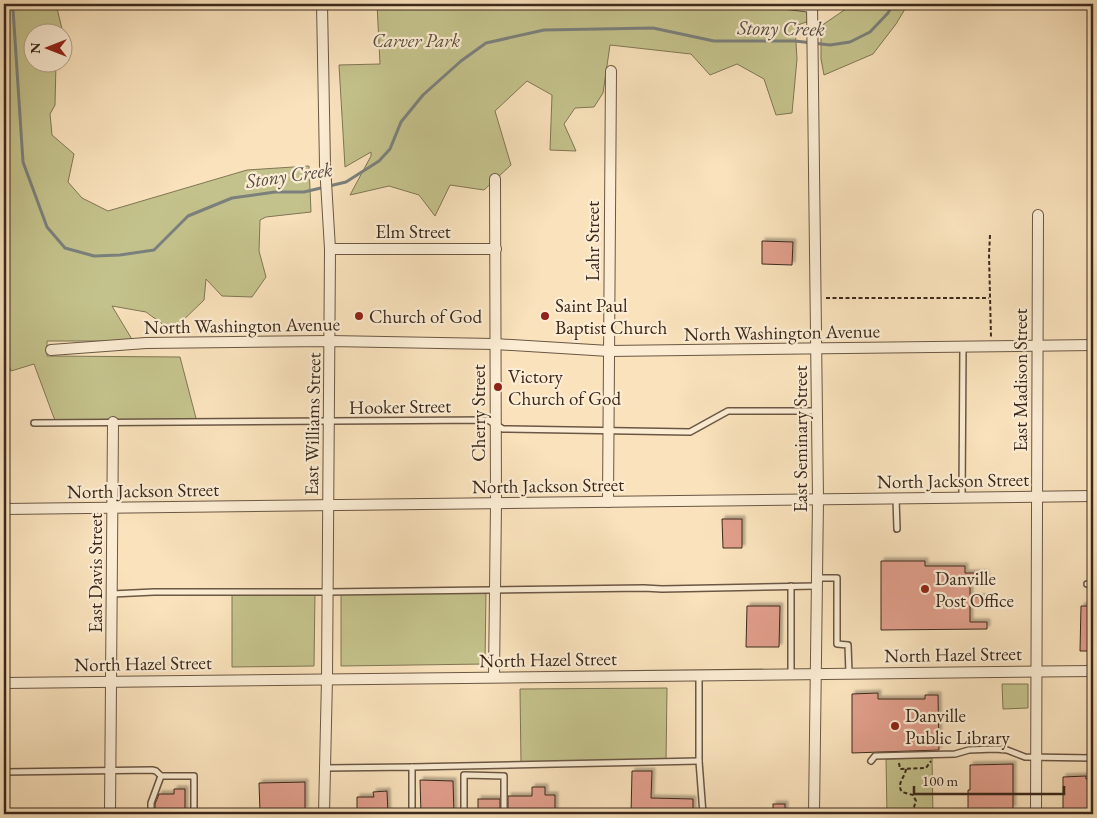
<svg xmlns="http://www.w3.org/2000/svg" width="1097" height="818" font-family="'EB Garamond',serif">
<defs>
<filter id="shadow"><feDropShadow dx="3" dy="-3" stdDeviation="1" flood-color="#0004"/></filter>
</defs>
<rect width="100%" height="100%" fill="#f9e2bc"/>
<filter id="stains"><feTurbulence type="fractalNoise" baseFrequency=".004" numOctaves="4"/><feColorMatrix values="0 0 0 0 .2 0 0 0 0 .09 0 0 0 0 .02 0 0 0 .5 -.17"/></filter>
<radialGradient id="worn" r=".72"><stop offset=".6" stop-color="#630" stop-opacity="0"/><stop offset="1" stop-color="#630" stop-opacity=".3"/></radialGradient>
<g fill="#c4c28c" stroke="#807654">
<polygon points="4,4 56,4 62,29 61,32 32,32 32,62 56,63 55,105 50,114 52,135 74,154 68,182 82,198 108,211 247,170 309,166 311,212 266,217 260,220 259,251 266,277 252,297 222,296 206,279 204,300 172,331 146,312 112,306 133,341 47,341 47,356 180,357 197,422 59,423 54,418 34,364 11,371 4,353"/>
<polygon points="377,4 812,4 812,20 795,26 797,59 792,113 776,115 764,79 737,64 710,75 691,54 610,45 603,93 594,107 575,108 564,124 576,151 550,150 552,95 527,81 495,111 511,165 484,190 450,185 435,216 419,195 389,186 350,195 371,156 371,152 345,167 339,65 380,64"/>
<polygon points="853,4 908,4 896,24 873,54 824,75 821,59 821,26"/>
<polygon points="486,591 485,664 341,666 341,592"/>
<polygon points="232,592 315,592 314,666 232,667"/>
<polygon points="1002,684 1028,684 1028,708 1003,709"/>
<polygon points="667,688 666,762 521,764 520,689"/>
<polygon points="932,758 933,814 887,814 886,759"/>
</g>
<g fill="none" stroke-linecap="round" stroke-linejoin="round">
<polyline stroke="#7b807d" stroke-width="3" points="7,4 13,9 23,162 47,227 65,248 94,256 120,255 154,250 188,216 232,198 275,192 304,192 346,182 379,161 390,149 401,122 423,95 461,61 486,43 544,30 653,28 714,41 795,41 830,45 850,42 870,32 888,13 893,4"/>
</g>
<g fill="#e09e8b" stroke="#3c291c" filter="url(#shadow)">
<polygon points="762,241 793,242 792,265 762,264"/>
<polygon points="722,519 742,519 742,548 723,548"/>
<polygon points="881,561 925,561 925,566 965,566 965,573 986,573 986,581 970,581 970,597 987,597 987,605 970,605 970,622 987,622 987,629 881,630"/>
<polygon points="747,606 780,606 779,647 746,647"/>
<polygon points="1081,606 1093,606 1093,651 1080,651"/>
<polygon points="878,693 878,699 925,699 925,695 938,695 939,750 852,753 852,694"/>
<polygon points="1013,764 1013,809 1001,809 1001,812 982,812 982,810 968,810 968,790 970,790 970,765"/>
<polygon points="632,771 652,771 651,798 693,799 693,814 631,814"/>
<polygon points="1086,776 1086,779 1093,779 1093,814 1063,814 1063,777"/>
<polygon points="420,780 453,781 454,814 421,814"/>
<polygon points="305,782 305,810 260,811 259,783"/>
<polygon points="532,787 545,787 545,795 555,795 555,814 508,814 508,796 532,796"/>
<polygon points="174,789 185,789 185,814 155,814 155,804 159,794 174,794"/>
<polygon points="387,791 388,813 357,814 357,797 374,797 373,792"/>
<rect x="478" y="799" width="22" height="15"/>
<rect x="773" y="804" width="12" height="10"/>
</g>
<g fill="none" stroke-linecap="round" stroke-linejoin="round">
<defs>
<g id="service">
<polyline points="34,423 488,420 503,429 690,432 728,411 817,411"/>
<polyline points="896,498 897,529"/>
<polyline points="962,498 963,347"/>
<polyline points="817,578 837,578 837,644 848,645 849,673"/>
<polyline points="1087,584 1093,584"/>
<polyline points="791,586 791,673"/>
<polyline points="112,594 154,592 327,592 644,588 662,589 816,586"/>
<polyline points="699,675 699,761 703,814"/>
<polyline points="4,702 4,683"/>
<polyline points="871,761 875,756 955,754 969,750 995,749 1007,750 1025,757 1093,758"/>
<polyline points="412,767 699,761"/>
<polyline points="325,768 412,767 412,814"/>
<polyline points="4,772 152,770 156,771 161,776"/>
<polyline points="151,814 151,803 161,776 194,776 194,814"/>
<polyline points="464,814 464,775 504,776 504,814"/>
</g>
<g id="minor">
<polyline points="322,4 325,165 330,249 327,678 324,814"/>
<polyline points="788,4 812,7"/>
<polyline points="812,4 818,499 814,814"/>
<polyline points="330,249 496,249"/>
<polyline points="51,350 146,343 330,341 495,344 609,351 1093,345"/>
<polyline points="608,502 611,71"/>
<polyline points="4,509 1093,496"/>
<polyline points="494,677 496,503 495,179"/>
<polyline points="4,683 1093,671"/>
<polyline points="110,814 113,422"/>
<polyline points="1036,814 1038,215"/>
</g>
</defs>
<use href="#service" stroke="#6b5744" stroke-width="8"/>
<use href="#minor" stroke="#6b5744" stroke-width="12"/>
<g stroke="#3c291c" stroke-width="2" stroke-dasharray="4 2.5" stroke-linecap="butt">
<polyline points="990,235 989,255 991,337"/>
<polyline points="826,298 989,298"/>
<polyline points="899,763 900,769 926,768 931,761"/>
<path d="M906,769C905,778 896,783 902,792L913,795L916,801L914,807L909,811L908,814"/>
</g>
<use href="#service" stroke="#fbecd3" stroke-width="5"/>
<use href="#minor" stroke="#fbecd3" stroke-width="10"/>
</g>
<g fill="#8f2418" stroke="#fbecd3" stroke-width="2">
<circle cx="359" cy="316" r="5"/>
<circle cx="545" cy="316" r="5"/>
<circle cx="498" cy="387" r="5"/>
<circle cx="925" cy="589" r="5"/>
<circle cx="895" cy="726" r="5"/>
</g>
<g text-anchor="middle" stroke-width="4.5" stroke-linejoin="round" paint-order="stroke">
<g font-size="19" font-style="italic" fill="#5e4f38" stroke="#fbecd3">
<text x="416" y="47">Carver Park</text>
</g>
<g font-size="19" fill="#3c291c" stroke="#fbecd3">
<text x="413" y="238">Elm Street</text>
<text transform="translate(592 241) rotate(-90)" y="7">Lahr Street</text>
<text transform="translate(242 325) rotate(-1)" y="7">North Washington Avenue</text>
<text transform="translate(782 332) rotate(-1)" y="7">North Washington Avenue</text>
<text transform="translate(1020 380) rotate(-90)" y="7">East Madison Street</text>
<text transform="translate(400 406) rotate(-1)" y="7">Hooker Street</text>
<text transform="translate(478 413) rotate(-90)" y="7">Cherry Street</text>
<text transform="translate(312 424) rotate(-89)" y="7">East Williams Street</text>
<text transform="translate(800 439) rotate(-90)" y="7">East Seminary Street</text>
<text transform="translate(953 480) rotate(-1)" y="7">North Jackson Street</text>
<text transform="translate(548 485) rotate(-1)" y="7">North Jackson Street</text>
<text transform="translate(143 490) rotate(-1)" y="7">North Jackson Street</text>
<text transform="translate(95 573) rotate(-90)" y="7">East Davis Street</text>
<text transform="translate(953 654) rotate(-1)" y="7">North Hazel Street</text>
<text transform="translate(548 659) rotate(-1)" y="7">North Hazel Street</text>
<text transform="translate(143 663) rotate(-1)" y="7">North Hazel Street</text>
</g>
<g font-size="19" fill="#3c291c" stroke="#fbecd3" text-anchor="start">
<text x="555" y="312">Saint Paul<tspan x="555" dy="22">Baptist Church</tspan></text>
<text x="369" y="323">Church of God</text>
<text x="508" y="383">Victory<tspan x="508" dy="22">Church of God</tspan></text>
<text x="935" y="585">Danville<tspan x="935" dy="22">Post Office</tspan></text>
<text x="905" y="722">Danville<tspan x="905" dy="22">Public Library</tspan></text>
</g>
<g font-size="20" font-style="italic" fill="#564d44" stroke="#fbecd3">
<text transform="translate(781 28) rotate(1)" y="7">Stony Creek</text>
<text transform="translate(289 175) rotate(-8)" y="7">Stony Creek</text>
</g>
</g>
<rect width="1097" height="818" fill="none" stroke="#f9e2bc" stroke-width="20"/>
<rect x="5" y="5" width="1087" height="808" fill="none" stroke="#3c291c" stroke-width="2.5"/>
<rect x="10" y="10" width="1077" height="798" fill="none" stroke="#3c291c"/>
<g transform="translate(48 48) rotate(270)"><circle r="24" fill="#fbecd3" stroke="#af9e8a"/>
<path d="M0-4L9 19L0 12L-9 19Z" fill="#8f2418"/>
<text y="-8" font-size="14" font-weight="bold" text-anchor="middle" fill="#3c291c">N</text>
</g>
<path d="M914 786v8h150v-8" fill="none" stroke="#3c291c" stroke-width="2.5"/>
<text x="922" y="786" font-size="15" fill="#3c291c" stroke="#fbecd3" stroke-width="4" paint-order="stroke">100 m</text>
<rect width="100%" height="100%" filter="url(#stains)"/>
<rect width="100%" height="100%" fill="url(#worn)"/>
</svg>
